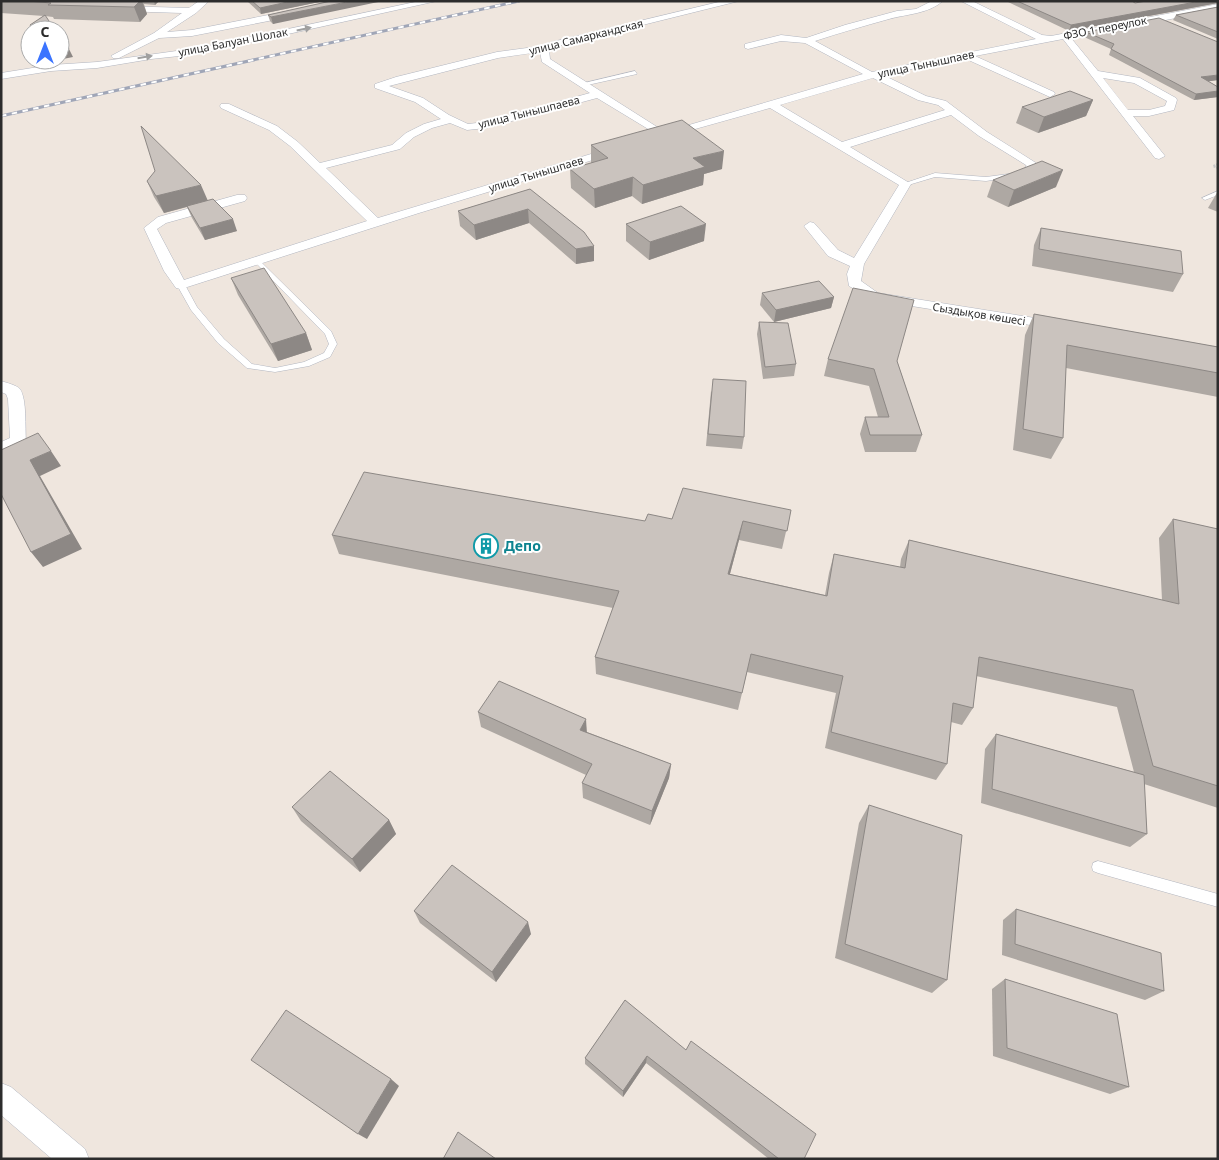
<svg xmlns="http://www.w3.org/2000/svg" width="1219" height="1160" font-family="'Noto Sans',sans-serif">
<rect width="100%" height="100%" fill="#efe6de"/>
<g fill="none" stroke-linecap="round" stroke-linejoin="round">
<defs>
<g id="lane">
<polygon points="635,71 637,74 583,86 580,84"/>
<polygon points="1030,161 1033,163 1028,173 1025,175 986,181 935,177 905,186 902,184 935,173 986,177 1023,172 1028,162"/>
<polygon points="1218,191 1218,195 1205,200 1202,198"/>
<polygon points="256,258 258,259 331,331 337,344 330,357 309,366 275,372 247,368 218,343 191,310 177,285 184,283 197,307 224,339 252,364 275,368 304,362 324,353 329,344 325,334 254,261 253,260"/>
<polygon points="1098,861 1218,894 1218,907 1098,873 1093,871 1092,867 1093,863"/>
</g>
<g id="street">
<polygon points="199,1 209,1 196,13 167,32 192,30 294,10 298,13 294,16 192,36 159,38 119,58 113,58 111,56 154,33 182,13 120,11 117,10 117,6 189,8"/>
<polygon points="420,1 437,1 198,54 151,59 97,68 51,71 1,79 1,73 51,65 97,62 198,48"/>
<path d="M723,1H739L558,46L549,50L550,59L665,132L863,74L805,43L781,41L748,49L745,48V44L781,35L806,38L845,25L897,11L916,9L932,1H943C928,14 907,14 889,19C864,26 839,33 815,41L872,72L1036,39L961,1H972L1042,35L1051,36L1218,4V10L1071,38L1098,71L1140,78L1176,98L1177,100L1174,110L1149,116H1133L1165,156L1159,159L1155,158L1063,39L975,56L1054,92L1055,94L1050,97L964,58L883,75L926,96L946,101L987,132L1036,163L1034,165H1026L979,136L951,115L850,147L911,184L864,264L861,281L878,293L1060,322L1062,325L1060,328L1055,329L874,300L849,286L847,274L850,266L828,256L804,226L810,222L814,223L838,250L854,258L899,185L770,108L663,138L597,98L486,128L467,130L450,123L432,128L414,137L400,149L326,168L378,218L611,148L615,147L621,150L619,152L419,213L181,289L176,288L164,271L144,228L158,217L237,195H245L247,198L245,201L166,223L157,229L184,280L367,221L290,146L269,130L221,108L220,106L221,104H229L277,126L298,142L320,163L392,145L406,133L424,124L441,119L415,102L375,88V84L396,77L497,52L542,46L552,42ZM540,52L542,62L590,93L485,122L468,124L449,115L423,98L389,86L498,58ZM873,78L918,100L938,105L945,110L842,142L780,105ZM1103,78L1134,83L1167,101L1165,106L1149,110H1128Z"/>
<path d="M1,381C7,383 16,385 20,389C27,399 25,428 26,441L24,445L1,455V442L10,438L8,399L6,394L1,392Z"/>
<polygon points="1,1083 11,1087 85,1149 89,1159 52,1159 1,1115"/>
</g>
</defs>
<use href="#lane" stroke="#b2b6c0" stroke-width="1"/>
<use href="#street" stroke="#b2b6c0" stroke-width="1"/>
<polyline stroke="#c8c8c8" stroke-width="2" stroke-dasharray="2 1" stroke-linecap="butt" points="1218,164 1213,166 1218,168"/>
<use href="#lane" fill="#fff" fill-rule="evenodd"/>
<use href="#street" fill="#fff" fill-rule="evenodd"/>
<defs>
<polyline id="rail" points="1,116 519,1"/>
</defs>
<use href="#rail" stroke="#a0a6b7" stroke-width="3"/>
<use href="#rail" stroke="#fff" stroke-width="2" stroke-dasharray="5.5" stroke-linecap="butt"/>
</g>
<g fill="#aea8a3">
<polygon points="1,1 159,1 155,5 144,4 147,14 140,22 54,19 53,17 45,16 55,30 32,30 30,25 44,16 1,13"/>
<polygon points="247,1 324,1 261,14"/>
<polygon points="331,1 273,24 270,21 268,15"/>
<polygon points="1006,1 1132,1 1135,3 1218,1 1218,3 1069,31"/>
<polygon points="1218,7 1218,39 1173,20 1176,15"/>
<polygon points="1086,32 1218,80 1208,81 1218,87 1218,97 1194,100 1109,55 1111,49 1084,37"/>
<polygon points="1093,100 1086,116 1038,133 1016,123 1022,107"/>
<polygon points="591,145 722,169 704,174 703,185 642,204 632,196 595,208 571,188 570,169 591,163"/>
<polygon points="993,180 1056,187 1008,207 987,197"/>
<polygon points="147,181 207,201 237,231 205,240 192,218 187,207 164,213 154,197"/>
<polygon points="530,189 594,261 576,264 529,223 476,240 460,226 458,211"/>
<polygon points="1218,191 1218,212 1208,208"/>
<polygon points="626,224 704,241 649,260 626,241"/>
<polygon points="1041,228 1183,274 1173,292 1032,266 1034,245"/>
<polygon points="231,278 306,333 312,350 278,361 238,295"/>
<polygon points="762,293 834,297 831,308 774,322 760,305"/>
<polygon points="1034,314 1218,347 1218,397 1066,368 1063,438 1051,459 1013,450 1025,335"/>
<polygon points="759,322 796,364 794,376 763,379 757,334"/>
<polygon points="828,359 897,361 922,435 916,452 865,452 860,434 865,417 878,417 869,386 824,376"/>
<polygon points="711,391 744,437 742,449 706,446"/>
<polygon points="791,510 782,549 739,540 730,574 825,595 829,573 834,554 900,567 901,559 909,540 1162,600 1159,538 1173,519 1218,529 1218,808 1144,784 1147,834 1130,847 981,803 985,749 996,734 1134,772 1117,707 976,676 973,708 962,725 951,722 947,764 936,780 825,748 836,693 747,672 738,710 596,674 595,657 613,608 339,554 332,535 645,521"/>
<polygon points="478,712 587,732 671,764 669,778 650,825 583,798 582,783 586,775 481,727"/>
<polygon points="869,805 947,980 932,993 835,958 859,823"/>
<polygon points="292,807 389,820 396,834 360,872 301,821"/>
<polygon points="1016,909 1164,991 1145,1000 1002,955 1003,920"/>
<polygon points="414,911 531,934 496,982 420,923"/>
<polygon points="1005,979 1129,1087 1110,1094 993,1056 992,989"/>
<polygon points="625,1000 804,1159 769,1159 646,1063 623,1097 585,1064 585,1058"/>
</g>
<g fill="#8d8885">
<polygon points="140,1 142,1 147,14 140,22 134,7"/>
<polygon points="154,1 159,1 155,5"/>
<polygon points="292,1 324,1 261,14 260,8"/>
<polygon points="352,1 383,1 273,24 271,17"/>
<polygon points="1201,1 1218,1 1218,3 1069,31 1071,25"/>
<polygon points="69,49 73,57 53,61 53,60 60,60 60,51"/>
<polygon points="1218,75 1218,80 1198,83 1201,77"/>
<polygon points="1218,91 1218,97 1194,100 1196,94"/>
<polygon points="1093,100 1086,116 1038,133 1044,117"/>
<polygon points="724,151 722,169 704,174 703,185 642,204 643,185 693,158"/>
<polygon points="1063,170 1056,187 1008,207 1014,190"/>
<polygon points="633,177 632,196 595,208 594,189"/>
<polygon points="201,185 208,201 164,213 156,196"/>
<polygon points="528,209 529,223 476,240 474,225"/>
<polygon points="233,219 237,231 205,240 200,228"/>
<polygon points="706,224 704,241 649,260 650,242"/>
<polygon points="594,246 594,261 576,264 576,249"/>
<polygon points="834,297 831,308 774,322 776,310"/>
<polygon points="306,333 312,350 278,361 271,344"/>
<polygon points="51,451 61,466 40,476 82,549 43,567 31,552 30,460"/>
<polygon points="743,521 739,540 725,592 728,574"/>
<polygon points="586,719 587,734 580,730"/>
<polygon points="671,764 669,778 650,825 652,811"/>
<polygon points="389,820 396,834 360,872 352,859"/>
<polygon points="528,922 531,934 496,982 492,972"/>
<polygon points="647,1056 646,1063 623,1097 623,1091"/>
<polygon points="391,1079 399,1086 367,1139 358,1134"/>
</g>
<g fill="#cac3be" stroke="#8d8885">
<polygon points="28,1 140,1 134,7 48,5 51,3"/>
<polygon points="252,1 292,1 260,8"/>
<polygon points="331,1 352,1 271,17 268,15"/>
<polygon points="1017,1 1132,1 1135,3 1146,1 1201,1 1071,25"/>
<polygon points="1218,7 1218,32 1176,15"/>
<polygon points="45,15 55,30 33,30 30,25"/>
<polygon points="1159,18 1218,42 1218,75 1201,77 1218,87 1218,91 1196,94 1111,49 1114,44 1086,32"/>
<polygon points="60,36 69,49 60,51"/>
<polygon points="1070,91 1093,100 1044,117 1022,107"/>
<polygon points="682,120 724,151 693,158 705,167 643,185 633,177 594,189 570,169 608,158 591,145"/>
<polygon points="141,126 201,185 156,196 147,181 155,171"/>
<polygon points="1042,161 1063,170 1014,190 993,180"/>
<polygon points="530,189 584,232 594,246 576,249 528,209 474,225 458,211"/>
<polygon points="213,199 233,219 200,228 187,206"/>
<polygon points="681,206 706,224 650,242 626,224"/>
<polygon points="1041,228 1181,251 1183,274 1039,249"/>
<polygon points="264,268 306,333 271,344 231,278"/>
<polygon points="819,281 834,297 776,310 762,293"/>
<polygon points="853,288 914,300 897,361 922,435 870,435 865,417 889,417 874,369 828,359"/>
<polygon points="1034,314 1218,347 1218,373 1067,345 1063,438 1023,429"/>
<polygon points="759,322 788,323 796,364 765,367"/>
<polygon points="713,379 746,381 744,437 708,434"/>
<polygon points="38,433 51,451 30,460 71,534 31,552 1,494 1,450"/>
<polygon points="364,472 645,521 648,514 672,519 683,488 791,510 787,531 743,521 728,574 827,596 834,554 905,568 909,540 1179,604 1173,519 1218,529 1218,786 1153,766 1133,690 979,657 973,708 953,703 947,764 831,732 843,676 751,654 742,693 595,657 619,591 332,535"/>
<polygon points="499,681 586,719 580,730 671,764 652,811 582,783 592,764 478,712"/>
<polygon points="996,734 1144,775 1147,834 992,789"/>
<polygon points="330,771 389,820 352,859 292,807"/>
<polygon points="869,805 962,835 947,980 845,944"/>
<polygon points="452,865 528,922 492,972 414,911"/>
<polygon points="1016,909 1161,953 1164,991 1015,944"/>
<polygon points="1005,979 1117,1014 1129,1087 1007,1048"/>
<polygon points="625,1000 686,1050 691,1041 816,1134 804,1159 779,1159 647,1056 623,1091 585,1058"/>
<polygon points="286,1010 391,1079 358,1134 251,1060"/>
<polygon points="458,1132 496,1159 443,1159"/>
</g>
<defs><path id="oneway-solid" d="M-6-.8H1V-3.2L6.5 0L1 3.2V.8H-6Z" transform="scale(1.25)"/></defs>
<g fill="#a0a0a0">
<use href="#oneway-solid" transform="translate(304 29) rotate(-12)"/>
<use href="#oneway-solid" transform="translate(145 57) rotate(-9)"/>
</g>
<defs>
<symbol id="building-ring" viewBox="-11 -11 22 22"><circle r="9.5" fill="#fff" stroke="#0f9aa8" stroke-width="1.5"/><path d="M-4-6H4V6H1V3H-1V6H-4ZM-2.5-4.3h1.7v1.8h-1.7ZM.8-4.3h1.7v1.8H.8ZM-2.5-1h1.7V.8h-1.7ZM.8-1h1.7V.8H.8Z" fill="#0f9aa8"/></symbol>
</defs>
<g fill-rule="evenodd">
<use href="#building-ring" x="472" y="532" width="28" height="28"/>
</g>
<g text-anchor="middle" stroke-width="4" stroke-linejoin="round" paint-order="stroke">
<g font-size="11" fill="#2c2c2c" stroke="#fff">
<text transform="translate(1105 28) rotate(-11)" y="4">ФЗО 1 переулок</text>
<text transform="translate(586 37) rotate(-14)" y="4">улица Самаркандская</text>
<text transform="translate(233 42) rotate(-11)" y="4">улица Балуан Шолак</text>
<text transform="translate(926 64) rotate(-12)" y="4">улица Тынышпаев</text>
<text transform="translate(529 112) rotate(-14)" y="4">улица Тынышпаева</text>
<text transform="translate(536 174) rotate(-17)" y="4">улица Тынышпаев</text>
<text transform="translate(979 314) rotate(9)" y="4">Сыздықов көшесі</text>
</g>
<g font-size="14" font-weight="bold" fill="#0d838f" stroke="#fff" text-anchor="start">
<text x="504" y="551">Депо</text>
</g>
</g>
<rect width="1219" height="1160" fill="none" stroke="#2c2c2c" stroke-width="5"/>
<g transform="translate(45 45)"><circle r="24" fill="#ffffff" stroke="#ababab"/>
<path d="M0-4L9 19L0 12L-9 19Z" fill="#3b74ff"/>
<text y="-8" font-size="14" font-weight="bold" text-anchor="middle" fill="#2c2c2c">С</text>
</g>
</svg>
